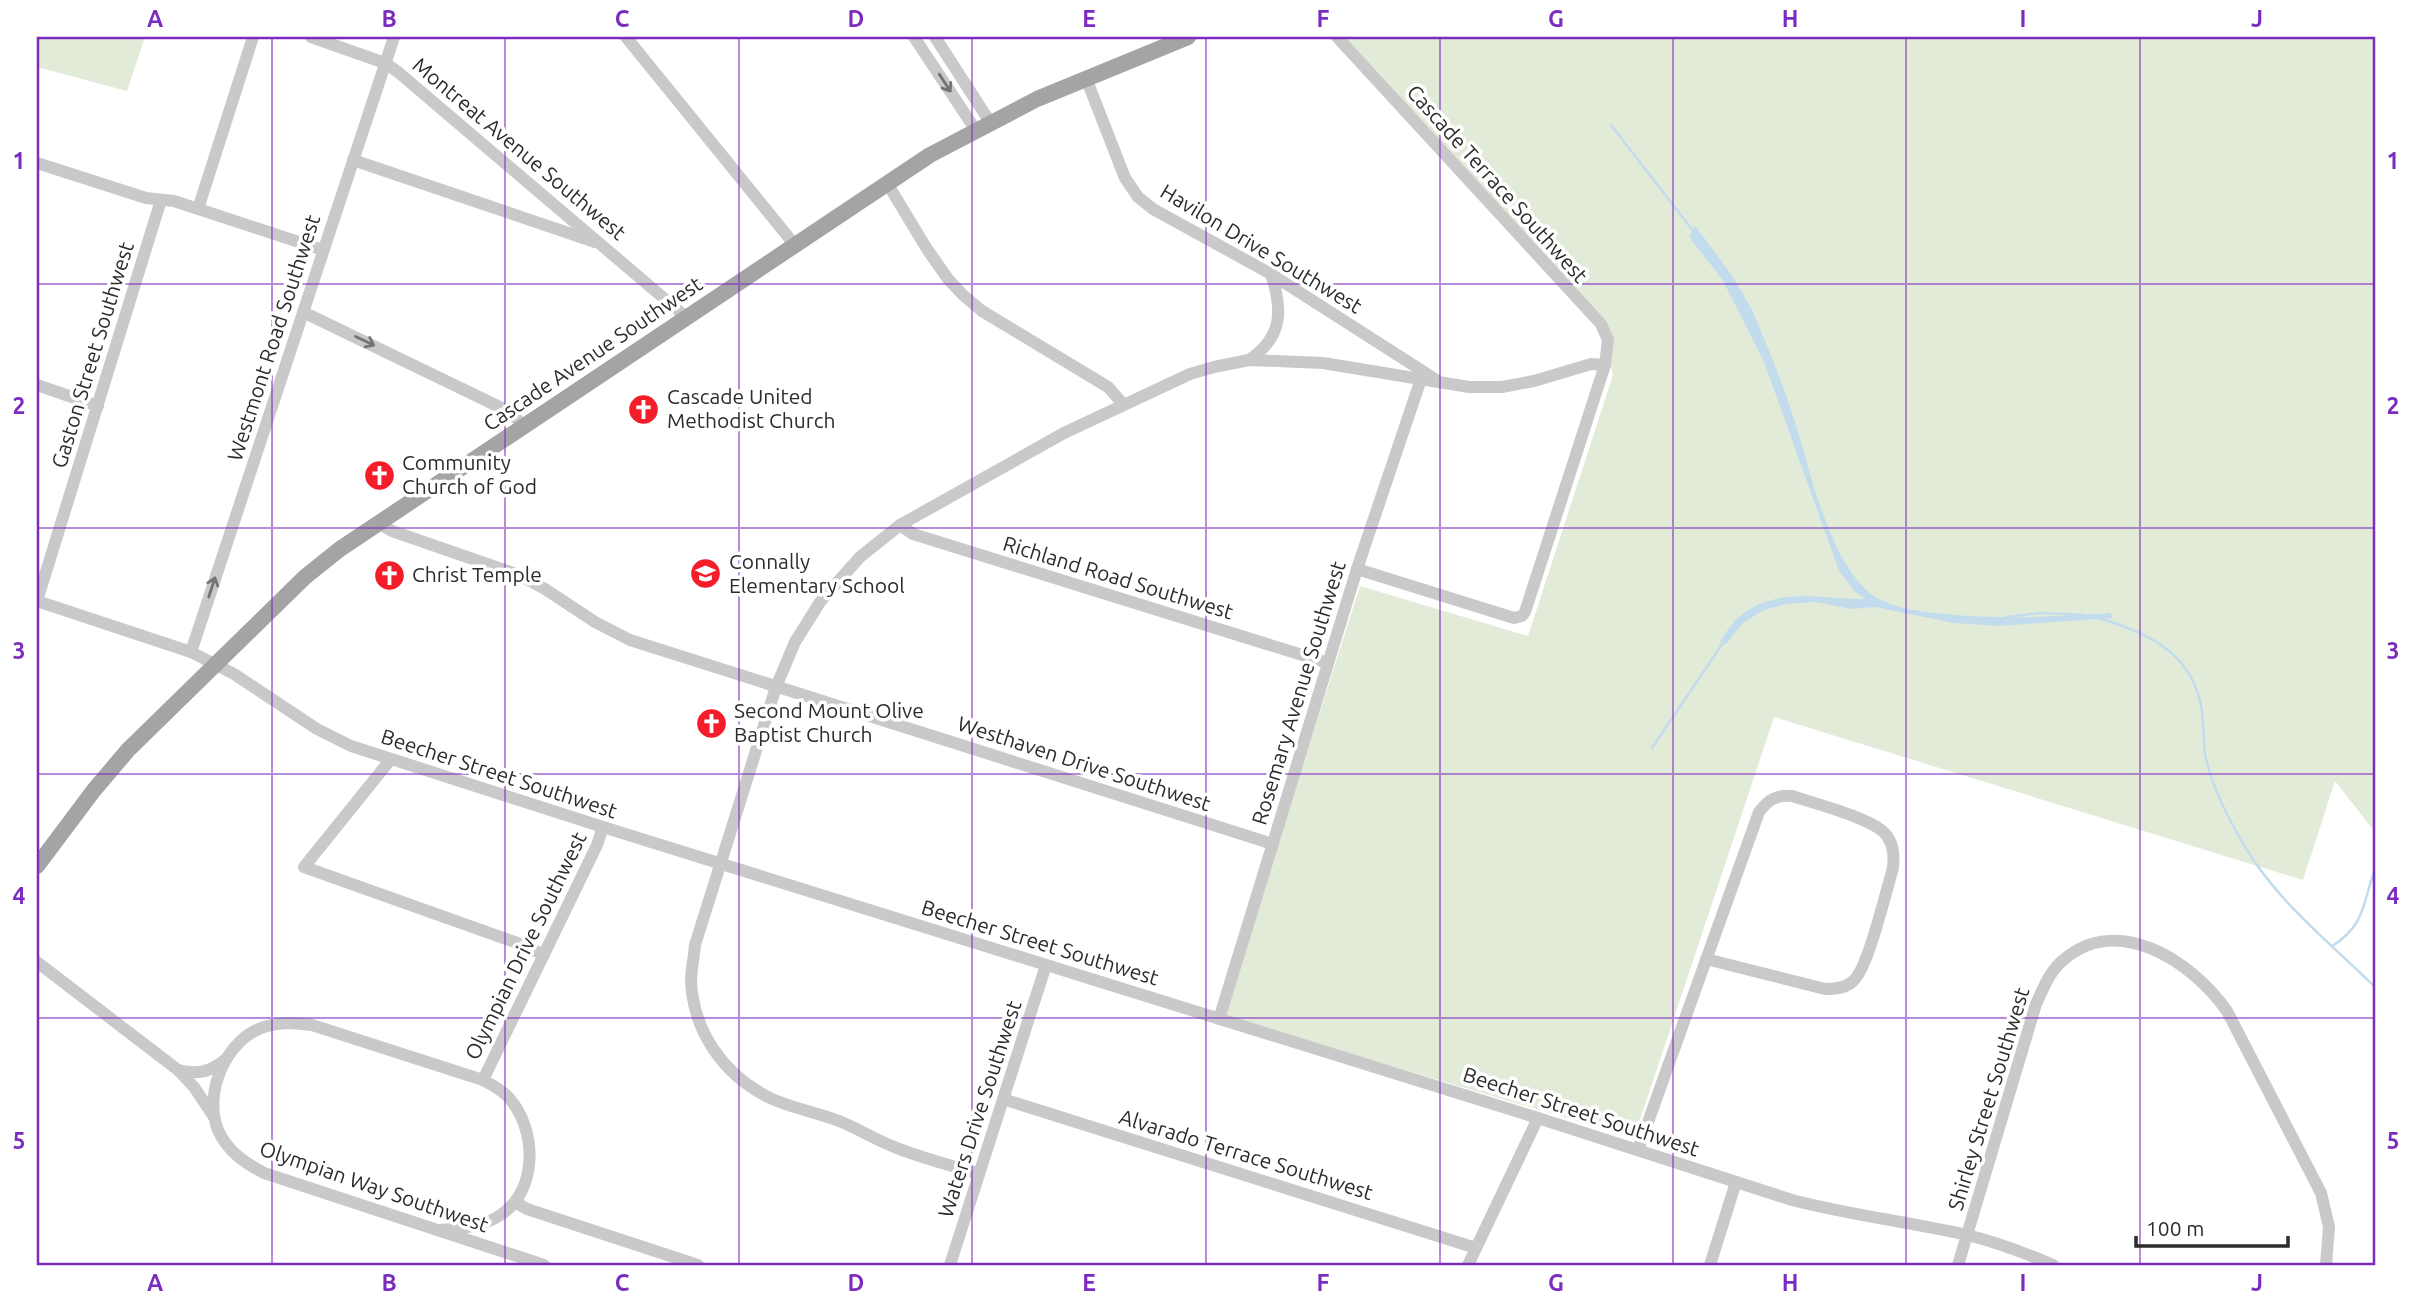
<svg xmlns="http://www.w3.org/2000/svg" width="2412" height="1302" font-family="Ubuntu,sans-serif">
<rect width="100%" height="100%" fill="#fff"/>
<g fill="#e2ebd8">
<polygon points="37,37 145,37 127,91 37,67"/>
<polygon points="1335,37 2375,37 2375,832 2335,781 2303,880 1774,717 1634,1138 1223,1016 1360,586 1528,636 1613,375 1600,320"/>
</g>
<path fill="#c2dced" d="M1695,226C1718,256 1741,285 1756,319C1770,352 1783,385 1794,419C1810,468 1831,573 1879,599C1895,608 1917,611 1935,613C1994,620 2053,617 2111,613L2112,618L1997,626L1954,623L1875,607L1852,609L1815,602L1787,604L1764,610L1743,623L1726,644L1720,641C1726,633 1732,622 1740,616C1776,586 1824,599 1865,599L1854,591L1839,571L1764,362L1722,279L1689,237Z"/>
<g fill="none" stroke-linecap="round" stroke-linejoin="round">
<g stroke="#c2dced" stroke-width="2.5">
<polyline points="1611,125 1694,232"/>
<polyline points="2007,617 2040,613 2084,615"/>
<path d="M2098,618C2143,631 2188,650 2200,701C2205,720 2202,740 2206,759C2213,789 2229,820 2245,847C2279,903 2329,942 2375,987"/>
<polyline points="1652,748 1725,640"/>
<path d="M2332,946C2366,925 2362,903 2375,870"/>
</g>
<g stroke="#c9c9c9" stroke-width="12">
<polyline points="311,37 385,63 398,72 686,317"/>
<polyline points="626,37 794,244"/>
<polyline points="914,37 975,129"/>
<polyline points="935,37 990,122"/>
<polyline points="1337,37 1601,324 1608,340 1605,365 1525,612 1522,616 1514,618 1357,569"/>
<polyline points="1086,78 1125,178 1138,197 1153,209 1271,274 1435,379"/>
<polyline points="353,160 595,242"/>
<polyline points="37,163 146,198 174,201 323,250"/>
<polyline points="887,183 927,249 948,279 963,295 982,311 1108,387 1123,404"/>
<polyline points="198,209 253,37"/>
<polyline points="303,312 510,412 524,426"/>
<path d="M1249,360C1283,337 1283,310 1271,274"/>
<polyline points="37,385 98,406"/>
<polyline points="378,523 392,531 519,575 545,589 595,622 630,640 1273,844"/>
<polyline points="900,525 913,534 1328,663"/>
<path d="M37,601L191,652L234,674L317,729L351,746L603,827L1538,1118L1792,1200C1850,1215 1909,1222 1967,1235C1997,1242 2025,1253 2053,1265"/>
<polyline points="37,601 161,200"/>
<polyline points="191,652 394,37"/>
<polyline points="391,759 304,867 523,945 544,955"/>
<polyline points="37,962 178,1070 194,1087 214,1117"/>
<polyline points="1219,1019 1357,569 1421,379"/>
<path d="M178,1070C197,1075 210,1072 225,1060"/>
<polyline points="483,1080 597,845 603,827"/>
<polyline points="1003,1099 1476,1248"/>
<path d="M1638,1150L1759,812C1769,799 1776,795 1792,796C1813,803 1876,819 1887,836C1894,846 1894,856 1893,868C1886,891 1869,964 1855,979C1848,988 1836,989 1825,989L1706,959"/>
<path d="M979,1174C951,1165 920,1158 892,1146C874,1139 857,1128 839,1121C816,1112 790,1108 768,1097C723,1074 694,1032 691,982C691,970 694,957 695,945L776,687L795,642L820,602L860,557L900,525L1064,433L1190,374L1214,367L1249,360L1323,363L1469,387H1502L1534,381L1591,364L1605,365"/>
<polyline points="515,1202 527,1209 698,1265"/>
<path d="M440,1230C461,1228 484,1227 502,1214C538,1189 537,1130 509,1098C502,1090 492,1085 483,1080L312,1025C295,1023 280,1022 264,1027C226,1039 203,1093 218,1130C227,1151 245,1163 264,1173L544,1265"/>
<polyline points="950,1265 1046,965"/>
<polyline points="1468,1265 1538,1118"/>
<polyline points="1710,1265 1736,1182"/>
<path d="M1958,1265L2036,1004C2043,989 2049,973 2061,962C2116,911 2192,961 2227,1011L2321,1193L2329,1227L2326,1265"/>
</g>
<polyline stroke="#a4a4a4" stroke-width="16" points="37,866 94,790 128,750 305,577 340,549 930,155 1037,99 1188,37"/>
</g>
<defs><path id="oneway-shaft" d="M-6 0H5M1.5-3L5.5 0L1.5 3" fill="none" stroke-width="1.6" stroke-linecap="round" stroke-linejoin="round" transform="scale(1.75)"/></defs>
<g stroke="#737373">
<use href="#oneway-shaft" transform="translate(945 83) rotate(57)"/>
<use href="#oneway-shaft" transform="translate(365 341) rotate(26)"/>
<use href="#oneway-shaft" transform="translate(212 587) rotate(-72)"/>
</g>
<path fill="none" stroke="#7b2cbf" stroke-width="2" stroke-opacity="0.55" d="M272,37V1265M505,37V1265M739,37V1265M972,37V1265M1206,37V1265M1440,37V1265M1673,37V1265M1906,37V1265M2140,37V1265M37,284H2375M37,528H2375M37,774H2375M37,1018H2375"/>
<defs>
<symbol id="church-disc" viewBox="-11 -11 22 22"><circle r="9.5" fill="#f31e2a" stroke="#fff"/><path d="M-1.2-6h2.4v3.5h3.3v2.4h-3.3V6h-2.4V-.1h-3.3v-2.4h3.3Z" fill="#fff"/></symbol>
<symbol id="school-disc" viewBox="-11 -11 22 22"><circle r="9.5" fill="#f31e2a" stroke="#fff"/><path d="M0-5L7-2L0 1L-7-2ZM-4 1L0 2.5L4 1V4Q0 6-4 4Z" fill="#fff"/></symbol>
</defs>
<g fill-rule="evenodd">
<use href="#church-disc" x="626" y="392" width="35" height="35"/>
<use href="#church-disc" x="362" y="458" width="35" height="35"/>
<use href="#school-disc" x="688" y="556" width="35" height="35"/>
<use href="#church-disc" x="372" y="558" width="35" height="35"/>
<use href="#church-disc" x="694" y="706" width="35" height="35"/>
</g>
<g text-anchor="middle" stroke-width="7" stroke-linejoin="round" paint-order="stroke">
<g font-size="21" fill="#2c2c2c" stroke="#fff">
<text transform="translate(519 149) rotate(40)" y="7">Montreat Avenue Southwest</text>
<text transform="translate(1497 184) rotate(48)" y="7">Cascade Terrace Southwest</text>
<text transform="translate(1261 249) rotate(31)" y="7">Havilon Drive Southwest</text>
<text transform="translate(274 338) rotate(-72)" y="7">Westmont Road Southwest</text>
<text transform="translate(593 354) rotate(-34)" y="7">Cascade Avenue Southwest</text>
<text transform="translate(93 355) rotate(-73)" y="7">Gaston Street Southwest</text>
<text transform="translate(1118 578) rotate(17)" y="7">Richland Road Southwest</text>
<text transform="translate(1299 693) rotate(-73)" y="7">Rosemary Avenue Southwest</text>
<text transform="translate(1084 764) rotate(18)" y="7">Westhaven Drive Southwest</text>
<text transform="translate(499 774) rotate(18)" y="7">Beecher Street Southwest</text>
<text transform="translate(1040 943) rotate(17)" y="7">Beecher Street Southwest</text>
<text transform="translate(526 946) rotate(-64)" y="7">Olympian Drive Southwest</text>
<text transform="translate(1989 1099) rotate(-73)" y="7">Shirley Street Southwest</text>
<text transform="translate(980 1109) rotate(-72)" y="7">Waters Drive Southwest</text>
<text transform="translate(1581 1112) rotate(18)" y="7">Beecher Street Southwest</text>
<text transform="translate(1246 1155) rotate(17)" y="7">Alvarado Terrace Southwest</text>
<text transform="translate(374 1187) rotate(19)" y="7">Olympian Way Southwest</text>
</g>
<g font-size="21" fill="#2c2c2c" stroke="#fff" text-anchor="start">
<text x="667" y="404">Cascade United<tspan x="667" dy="24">Methodist Church</tspan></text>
<text x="402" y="470">Community<tspan x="402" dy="24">Church of God</tspan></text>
<text x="729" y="569">Connally<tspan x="729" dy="24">Elementary School</tspan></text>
<text x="412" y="582">Christ Temple</text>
<text x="734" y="718">Second Mount Olive<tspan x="734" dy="24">Baptist Church</tspan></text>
</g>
</g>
<rect width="2412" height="1302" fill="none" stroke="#ffffff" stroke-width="77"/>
<path d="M2136 1236v10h152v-10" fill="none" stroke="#2c2c2c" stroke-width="3.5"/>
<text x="2146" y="1236" font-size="21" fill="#2c2c2c" stroke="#ffffff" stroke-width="5" paint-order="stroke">100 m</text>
<rect x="38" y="38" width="2336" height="1226" fill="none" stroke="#7b2cbf" stroke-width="2.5"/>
<g font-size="23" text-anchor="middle" font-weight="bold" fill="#7b2cbf">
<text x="155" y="27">A</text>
<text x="389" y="27">B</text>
<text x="622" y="27">C</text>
<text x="856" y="27">D</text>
<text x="1089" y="27">E</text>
<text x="1323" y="27">F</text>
<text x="1556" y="27">G</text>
<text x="1790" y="27">H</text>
<text x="2023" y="27">I</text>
<text x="2257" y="27">J</text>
<text x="19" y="169">1</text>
<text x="2393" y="169">1</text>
<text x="19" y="414">2</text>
<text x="2393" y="414">2</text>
<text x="19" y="659">3</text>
<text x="2393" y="659">3</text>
<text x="19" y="904">4</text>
<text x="2393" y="904">4</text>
<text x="19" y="1149">5</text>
<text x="2393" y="1149">5</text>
<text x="155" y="1291">A</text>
<text x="389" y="1291">B</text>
<text x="622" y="1291">C</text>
<text x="856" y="1291">D</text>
<text x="1089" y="1291">E</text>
<text x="1323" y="1291">F</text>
<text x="1556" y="1291">G</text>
<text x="1790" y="1291">H</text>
<text x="2023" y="1291">I</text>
<text x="2257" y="1291">J</text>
</g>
</svg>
